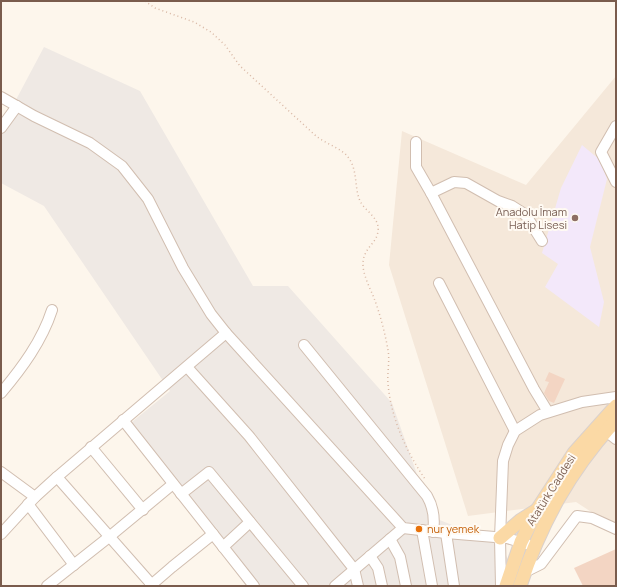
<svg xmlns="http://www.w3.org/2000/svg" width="617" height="587" font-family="Manrope,sans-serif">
<rect width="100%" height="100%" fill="#fdf6ec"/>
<polygon fill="#f5e8da" points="616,76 616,528 576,502 468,516 389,265 402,131 526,185"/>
<polygon fill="#efe9e4" points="44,47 140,91 253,286 288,286 392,403 432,517 500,544 522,586 246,586 127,426 170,391 44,206 1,183 1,128"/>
<polygon fill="#f3e8fa" points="582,145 600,160 607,179 590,247 604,302 599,327 545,287 558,264 542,253 561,188"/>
<g fill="#f3d5c3">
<polygon points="549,372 565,379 554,403 549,401 544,393 549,382 545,381"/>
<polygon points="616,549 616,586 583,586 574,568"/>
</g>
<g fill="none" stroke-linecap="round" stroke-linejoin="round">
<defs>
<g id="minor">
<polyline points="1,97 34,116 90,143 122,166 148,199 183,268 211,314 226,333 403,528 446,533 507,538 527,544"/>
<polyline points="616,126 601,152 616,182"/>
<polyline points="1,128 17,106"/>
<polyline points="416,142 416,167 431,193 534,389 548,412"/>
<polyline points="431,193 454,182 466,183 498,201 512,206 523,213 527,217 542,241"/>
<polyline points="439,283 515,431"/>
<path d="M304,345L427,496C434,508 435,519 433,532"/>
<polyline points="187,367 249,436 354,569 358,586"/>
<path d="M1,393C22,368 42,341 52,310"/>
<polyline points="123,420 254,586"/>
<polyline points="606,431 616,439"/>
<polyline points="91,447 143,510"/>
<polyline points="1,472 35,497"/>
<polyline points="57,477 153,586"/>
<polyline points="181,494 209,472 303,586"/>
<polyline points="28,504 74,565"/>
<polyline points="422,530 432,586"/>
<polyline points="446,533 454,586"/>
<polyline points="1,534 35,497 57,477 226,333"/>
<polyline points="390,539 400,557 406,586"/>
<polyline points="223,547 250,522"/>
<polyline points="370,556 378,568 382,586"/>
<polyline points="525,572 541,564 577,516 592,518 616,529"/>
<polyline points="47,586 109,537 173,484"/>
<polyline points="150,586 172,567 213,534"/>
<polyline points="335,586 403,528"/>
<polyline points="501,586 500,538 503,461 508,445 515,431 540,415 582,402 616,397"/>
</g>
<g id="major">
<polyline points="500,538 521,520 537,510"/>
<polyline points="506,586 521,542 537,510 574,453 616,406"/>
<path d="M520,586C541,522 571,469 616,420"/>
</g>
</defs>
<use href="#minor" stroke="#d1beb0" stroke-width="12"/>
<use href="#major" stroke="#dad1cd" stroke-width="15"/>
<path stroke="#d9b8a5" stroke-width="1.5" stroke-dasharray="1 3" stroke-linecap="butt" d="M145,1L155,8L194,22L211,32L225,45L240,66L316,136C326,144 341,148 348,157C358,170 354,187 360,201C365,211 380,218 378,231C377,244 362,248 363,266C364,277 370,288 374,298C380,314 385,333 388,350C390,361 387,373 388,384C391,418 406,451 425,479"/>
<use href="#minor" stroke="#fff" stroke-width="10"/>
<use href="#major" stroke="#fbd9a5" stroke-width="13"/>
</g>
<circle fill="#8d6e63" stroke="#fffaf3" stroke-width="1.5" cx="575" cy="218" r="4"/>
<circle fill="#e8710a" stroke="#fffaf3" stroke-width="1.5" cx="419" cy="529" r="4"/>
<g text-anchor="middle" stroke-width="4" stroke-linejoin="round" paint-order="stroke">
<g font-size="11" fill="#785e54" stroke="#fffaf3" text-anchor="end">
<text x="567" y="216">Anadolu İmam<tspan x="567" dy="13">Hatip Lisesi</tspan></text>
</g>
<g font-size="11" fill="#7a5c4d" stroke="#fffaf3">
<text transform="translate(551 490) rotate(-58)" y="4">Atatürk Caddesi</text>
</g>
<g font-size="11" fill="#c56008" stroke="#fffaf3" text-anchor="start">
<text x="427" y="533">nur yemek</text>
</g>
</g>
<rect width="617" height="587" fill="none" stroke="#7a5c4d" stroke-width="4"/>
</svg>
